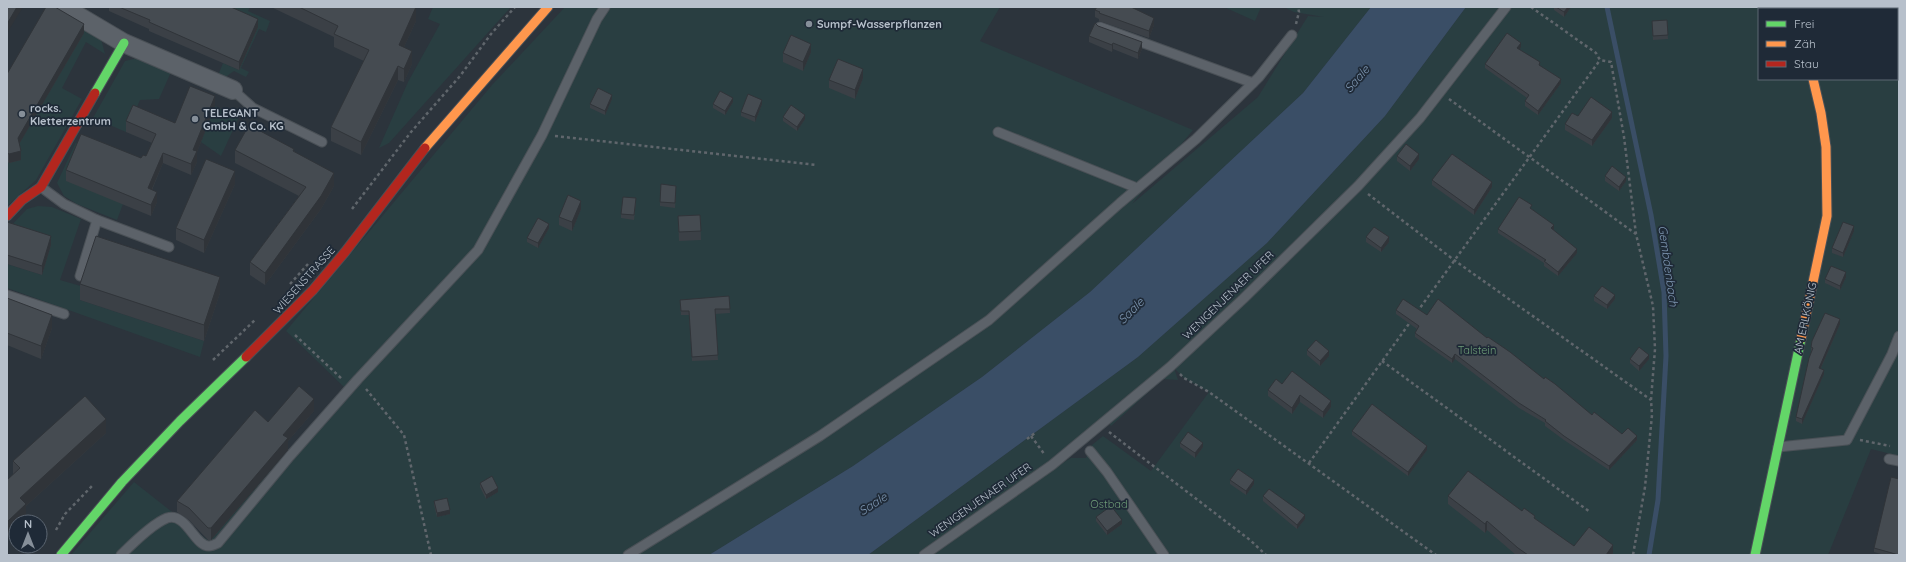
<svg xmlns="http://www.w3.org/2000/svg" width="1906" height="562" font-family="Quicksand,sans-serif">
<rect width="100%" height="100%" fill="#2c343c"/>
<g fill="#293e41" fill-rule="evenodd">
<polygon points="50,7 101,39 105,54 86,42 62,88 82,99 36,180 7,206 7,161 18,146"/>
<polygon points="212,7 250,7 248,11 270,21 266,32 259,29 241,68 249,72 246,77 234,71 221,80 217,78 223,63 239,70"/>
<polygon points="433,7 511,7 389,143 379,148 408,82 440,24 428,19"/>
<polygon points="565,7 1000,7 980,41 1193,130 1132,204 1258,97 1308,16 1324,17 1294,12 1284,7 1371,7 1303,93 1090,292 982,377 853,466 709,555 71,555 134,482 209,541 344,387 286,331 492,85"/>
<polygon points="1224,7 1261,7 1255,21"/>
<path d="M1466,7H1899V456L1871,449L1828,555H930L1054,468L1071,458H1086L1092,445L1103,436L1151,471L1209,392L1184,378L1174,368L1178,380L1163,379L1111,426L1104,417L1049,462L917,555H868L1138,357L1267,243L1385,116ZM1759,9H1897V79H1759Z"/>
<polygon points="138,58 171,72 159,99 140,100 126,132 93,118 125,61"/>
<polygon points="215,106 239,117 221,156 201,142"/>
<polygon points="76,142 123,204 117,220 77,204 64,196 57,183"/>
<polygon points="38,206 52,207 81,219 60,280 84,287 80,300 204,341 200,357 7,288 7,264 42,275 7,230 27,209"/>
</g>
<polygon fill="#3a4e66" points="1371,7 1466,7 1385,116 1267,243 1138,357 868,555 709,555 853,466 982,377 1090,292 1303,93"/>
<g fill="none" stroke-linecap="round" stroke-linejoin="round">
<polyline stroke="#3a4e66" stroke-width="5" points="1607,7 1651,215 1664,292 1666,356 1658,500 1649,555"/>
<defs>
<g id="lane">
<polyline points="1100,27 1253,83"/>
<polyline points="233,90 253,108 322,142"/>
<polyline points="998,132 1137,188"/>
<polyline points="41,187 64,204 97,220 169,247"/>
<polyline points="80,276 97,220"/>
<polyline points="7,295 64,314"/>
<polyline points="1778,447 1847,440 1892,354 1899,336"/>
<polyline points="1090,451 1107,472 1164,555"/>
<polyline points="1889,459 1899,461"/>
<path d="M121,555C131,545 154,523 167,518C187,512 194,546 209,546C212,546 216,544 218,543L290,456L358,379L478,250L542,135L597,19L605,7"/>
<polyline points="628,555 820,436 989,320 1120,203 1196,139 1259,77 1292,35"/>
<polyline points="924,555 1052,465 1170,367 1243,299 1358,186 1420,118 1506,7"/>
</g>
<g id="street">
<polyline points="63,7 124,43 233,90"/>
<polyline points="1786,7 1787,9"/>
</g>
<g id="fast">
<polyline points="95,93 124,43"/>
<polyline points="61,555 122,482 180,421 246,357"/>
<polyline points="1755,555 1801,339"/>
</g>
<g id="slow">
<polyline points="425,148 548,7"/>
<polyline points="1801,339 1827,216 1826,147 1821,113 1813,79"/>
</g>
<g id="jam">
<polyline points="7,216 22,200 41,187 95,93"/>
<polyline points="246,357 313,290 345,252 425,148"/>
</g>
</defs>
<use href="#lane" stroke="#4a5056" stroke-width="11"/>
<use href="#street" stroke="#4a5056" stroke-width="20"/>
<use href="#fast" stroke="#4a5056" stroke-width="11"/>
<use href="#slow" stroke="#4a5056" stroke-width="11"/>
<use href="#jam" stroke="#4a5056" stroke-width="11"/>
<g stroke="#60666c" stroke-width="2.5" stroke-dasharray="3 3" stroke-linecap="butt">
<polyline points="1531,7 1596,53 1600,60 1611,62 1624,137 1636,234 1653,306 1655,349 1651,400 1652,415 1645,487 1633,555"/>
<polyline points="1296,24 1299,12 1298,7"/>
<polyline points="1449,99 1636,234"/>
<polyline points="555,136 817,165"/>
<polyline points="1368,194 1454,260 1651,400"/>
<polyline points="352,209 411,132 460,76 491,34 515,7"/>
<polyline points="290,284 308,264"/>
<polyline points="1417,312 1600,60"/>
<polyline points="295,335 342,379"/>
<polyline points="213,360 256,319"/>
<polyline points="1382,361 1590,512"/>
<polyline points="1180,374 1184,378 1209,392 1436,555"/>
<polyline points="366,389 404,435 431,555"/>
<polyline points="1109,432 1250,540 1266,555"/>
<polyline points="1031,436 1045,455"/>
<polyline points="1027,439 1035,433"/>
<polyline points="1860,440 1890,446"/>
<polyline points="1309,463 1411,321"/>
<polyline points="56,530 65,514 92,486"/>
</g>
<use href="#lane" stroke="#5c6269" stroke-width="9"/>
<use href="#street" stroke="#5c6269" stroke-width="18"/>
<use href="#fast" stroke="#63d668" stroke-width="9"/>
<use href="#slow" stroke="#ff974d" stroke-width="9"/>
<use href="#jam" stroke="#b3261e" stroke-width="9"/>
</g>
<g fill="#3b4046">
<polygon points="109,7 231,7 258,27 239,70 149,31 149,29 109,11"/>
<polygon points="271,7 415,7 416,21 404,47 412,64 404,82 398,80 361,155 331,141 331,127 364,61 334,47 334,37"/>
<polygon points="1554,7 1571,7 1564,17 1554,10"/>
<polygon points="1095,10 1154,25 1149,38 1099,21 1099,19 1095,17"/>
<polygon points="1667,20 1668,39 1653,40 1652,25"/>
<polygon points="1098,26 1142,49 1138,59 1113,49 1112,52 1089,42 1089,36"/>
<polygon points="84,33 19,144 21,160 9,163 7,161 7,74"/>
<polygon points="1521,47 1519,50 1540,66 1561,83 1538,115 1525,106 1525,101 1527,98 1485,68 1485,64"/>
<polygon points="811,52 803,71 783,62 783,53"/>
<polygon points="863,78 855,99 829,88 829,80"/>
<polygon points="612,99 605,115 590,108 590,104"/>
<polygon points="733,102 725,115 713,108 713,104"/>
<polygon points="762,104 755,122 741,116 741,112"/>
<polygon points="215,106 197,152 197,162 191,175 163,163 152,190 157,202 151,216 66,181 66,170 141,158 146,156 152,143 126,132 126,121 175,123"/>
<polygon points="783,117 805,119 797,131 783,121"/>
<polygon points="1612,118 1592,146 1565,130 1565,124"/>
<polygon points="235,150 294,151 334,186 321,209 265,285 250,275 250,262 299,196 235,163"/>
<polygon points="1397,156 1419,159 1410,171 1397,161"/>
<polygon points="1605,176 1626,181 1619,191 1605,181"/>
<polygon points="1432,180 1492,187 1474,215 1432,185"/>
<polygon points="235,184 204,253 176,240 176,228"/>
<polygon points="676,190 675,208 660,206 660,202"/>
<polygon points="636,202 634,220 621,218 621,214"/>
<polygon points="581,209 572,231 559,225 559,217"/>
<polygon points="1532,209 1554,229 1553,230 1577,253 1558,276 1544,266 1544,263 1498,233 1498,229"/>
<polygon points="700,215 701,240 679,241 678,216"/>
<polygon points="7,222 51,245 42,275 7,264"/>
<polygon points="549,228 538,248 527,242 527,238"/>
<polygon points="1854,231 1843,257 1832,253 1832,248"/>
<polygon points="1366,237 1389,242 1381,252 1366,242"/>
<polygon points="1846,277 1840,290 1825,283 1825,279"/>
<polygon points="80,284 220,293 204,341 80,300"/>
<polygon points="729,296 730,313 715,314 718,360 692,361 689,315 681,315 680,304"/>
<polygon points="1594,296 1615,299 1607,309 1594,301"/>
<polygon points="7,298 52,328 41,359 7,345"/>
<polygon points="1396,310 1427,315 1487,338 1544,379 1592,415 1622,434 1637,440 1609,470 1564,440 1545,426 1545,423 1519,408 1455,359 1452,363 1415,337 1415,333 1417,329 1396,314"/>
<polygon points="1840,324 1821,368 1824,374 1802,424 1796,421 1796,417 1811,352 1811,347"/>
<polygon points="1307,350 1329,356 1320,366 1307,355"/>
<polygon points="1630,359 1649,359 1639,371 1630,363"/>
<polygon points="1282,384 1331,407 1323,418 1300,402 1292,414 1268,396 1268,390"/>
<polygon points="314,411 288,441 288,450 211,540 208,540 189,520 177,512 177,501 268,422"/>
<polygon points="1352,431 1427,450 1408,476 1352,435"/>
<polygon points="106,433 26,506 26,518 22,522 16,522 13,474 13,461"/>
<polygon points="1180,443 1203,447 1195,458 1180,447"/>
<polygon points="1230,480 1254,484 1246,495 1230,484"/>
<polygon points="480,483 498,492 486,499 480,487"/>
<polygon points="1263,496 1305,519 1297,529 1263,501"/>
<polygon points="1448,496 1522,511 1574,546 1613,553 1612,555 1516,555 1487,530 1485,533 1448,504"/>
<polygon points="434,501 450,514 437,517 434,505"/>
<polygon points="1096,517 1122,524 1107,535 1096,521"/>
<polygon points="1874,548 1899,555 1884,555 1874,552"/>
</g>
<g fill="#303439">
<polygon points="17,7 23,7 7,33 7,24"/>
<polygon points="416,7 416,21 399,58 399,45"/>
<polygon points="1568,7 1571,7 1564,17 1564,12"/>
<polygon points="1154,18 1154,25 1149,38 1149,31"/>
<polygon points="258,19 258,27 239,70 239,62"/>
<polygon points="84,24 84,33 18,146 18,138"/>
<polygon points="1142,42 1142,49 1138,59 1138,53"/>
<polygon points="1113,43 1113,49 1112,52 1112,45"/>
<polygon points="1521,43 1521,47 1517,53 1517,48"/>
<polygon points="811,44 811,52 803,71 803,62"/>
<polygon points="412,51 412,64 404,82 404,69"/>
<polygon points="398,66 398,80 361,155 361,142"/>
<polygon points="863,69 863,78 855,99 855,90"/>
<polygon points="1561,79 1561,83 1538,115 1538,111"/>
<polygon points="612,95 612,99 605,115 605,111"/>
<polygon points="215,96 215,106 197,152 197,162 191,175 191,164 193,150"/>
<polygon points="733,98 733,102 725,115 725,111"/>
<polygon points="762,100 762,104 755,122 755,117"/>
<polygon points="1612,112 1612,118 1592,146 1592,140"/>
<polygon points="805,115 805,119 797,131 797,127"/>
<polygon points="21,151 21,160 9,163 9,154"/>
<polygon points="163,153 163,163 148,198 148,188"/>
<polygon points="1419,154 1419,159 1410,171 1410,166"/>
<polygon points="235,171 235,184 204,253 204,240"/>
<polygon points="334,173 334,186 321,209 265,285 265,273"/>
<polygon points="1626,177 1626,181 1619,191 1619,187"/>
<polygon points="1492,182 1492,187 1474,215 1474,210"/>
<polygon points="157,192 157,202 151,216 151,205"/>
<polygon points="581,201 581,209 572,231 572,222"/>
<polygon points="549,224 549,228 538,248 538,243"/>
<polygon points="1554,225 1554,229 1551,233 1551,228"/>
<polygon points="1854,226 1854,231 1843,257 1843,253"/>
<polygon points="51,236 51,245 42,275 42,266"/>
<polygon points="1389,237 1389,242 1381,252 1381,248"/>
<polygon points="1577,249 1577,253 1558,276 1558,272"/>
<polygon points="1846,272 1846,277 1840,290 1840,286"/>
<polygon points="220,277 220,293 204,341 204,325"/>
<polygon points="1615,295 1615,299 1607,309 1607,305"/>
<polygon points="52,315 52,328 41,359 41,346"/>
<polygon points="1840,319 1840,324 1819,372 1819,368"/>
<polygon points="1329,351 1329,356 1320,366 1320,361"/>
<polygon points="1455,354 1455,359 1452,363 1452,359"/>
<polygon points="1649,355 1649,359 1639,371 1639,366"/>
<polygon points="1824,370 1824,374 1802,424 1802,419"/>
<polygon points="1300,395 1300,402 1292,414 1292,408"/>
<polygon points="314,399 314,411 288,441 288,450 211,540 211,528 283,435"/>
<polygon points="1331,401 1331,407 1323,418 1323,412"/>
<polygon points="106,419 106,433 26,506 26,518 22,522 16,522 16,528 7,536 7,522 20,498"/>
<polygon points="1637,436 1637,440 1609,470 1609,466"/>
<polygon points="1203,443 1203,447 1195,458 1195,453"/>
<polygon points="1427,446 1427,450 1408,476 1408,472"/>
<polygon points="1254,480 1254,484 1246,495 1246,491"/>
<polygon points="498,488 498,492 486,499 486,495"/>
<polygon points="450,510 450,514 437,517 437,513"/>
<polygon points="1305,515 1305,519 1297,529 1297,525"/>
<polygon points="1122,520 1122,524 1107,535 1107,531"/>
<polygon points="1487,521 1487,530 1485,533 1485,524"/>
<polygon points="1613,545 1613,553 1612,555 1606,555"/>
</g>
<g fill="#454b51" stroke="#303439">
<polygon points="7,7 17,7 7,24"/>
<polygon points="46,7 55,7 84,24 18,138 21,151 9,154 7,153 7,74"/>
<polygon points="119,7 231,7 258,19 239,62 149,22 150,20"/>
<polygon points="299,7 416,7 399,45 412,51 404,69 398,66 361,142 331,127 369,50 334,34 338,26"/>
<polygon points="1097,7 1131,7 1154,18 1149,31 1099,13 1100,12 1095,10"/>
<polygon points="1556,7 1568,7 1564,12"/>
<polygon points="1667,20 1668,35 1653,36 1652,21"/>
<polygon points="1095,23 1098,26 1142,42 1138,53 1113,43 1112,45 1089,36"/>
<polygon points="1507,33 1521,43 1517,48 1540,62 1539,65 1561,79 1538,111 1525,101 1529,95 1485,64"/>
<polygon points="791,35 811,44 803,62 783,53"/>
<polygon points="838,59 863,69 855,90 829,80"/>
<polygon points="190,86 215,96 193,150 197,151 191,164 163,153 148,188 157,192 151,205 66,170 81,134 141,158 143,155 146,156 156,134 126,121 133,105 175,123"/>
<polygon points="598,88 612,95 605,111 590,104"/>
<polygon points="720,91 733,98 725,111 713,104"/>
<polygon points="748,94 762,100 755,117 741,112"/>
<polygon points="1591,97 1612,112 1592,140 1565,124 1572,113 1578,116"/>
<polygon points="791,105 805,115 797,127 783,117"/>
<polygon points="249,125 294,149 293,151 334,173 321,196 265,273 250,262 306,187 235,150"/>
<polygon points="1406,144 1419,154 1410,166 1397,156"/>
<polygon points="1452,154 1492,182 1474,210 1432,180"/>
<polygon points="206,159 235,171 204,240 176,228"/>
<polygon points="1612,166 1626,177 1619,187 1605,176"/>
<polygon points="661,184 676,186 675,203 660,202"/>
<polygon points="568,195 581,201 572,222 559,217"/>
<polygon points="623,197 636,198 634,215 621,214"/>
<polygon points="1519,197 1532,205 1530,208 1554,225 1551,228 1577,249 1558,272 1544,261 1546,260 1498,229"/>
<polygon points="700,215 701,231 679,232 678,216"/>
<polygon points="538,218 549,224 538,243 527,238"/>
<polygon points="7,222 51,236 42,266 7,255"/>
<polygon points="1843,222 1854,226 1843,253 1832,248"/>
<polygon points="1374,227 1389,237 1381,248 1366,237"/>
<polygon points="96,236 220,277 204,325 80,284"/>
<polygon points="1831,266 1846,272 1840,286 1825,279"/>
<polygon points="1602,286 1615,295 1607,305 1594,296"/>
<polygon points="729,296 730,309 715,309 718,355 692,357 689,311 681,311 680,300"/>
<polygon points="7,298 52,315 41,346 7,333"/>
<polygon points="1403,299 1427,315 1438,299 1487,338 1488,337 1510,352 1544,379 1545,377 1555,384 1592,415 1594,412 1622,434 1628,428 1637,436 1609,466 1564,436 1545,421 1546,420 1519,403 1455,354 1452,359 1415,333 1419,326 1396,310"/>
<polygon points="1825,313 1840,319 1819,368 1824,370 1802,419 1796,417 1809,358 1813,348 1811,347 1812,341"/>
<polygon points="1316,340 1329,351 1320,361 1307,350"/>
<polygon points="1639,347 1649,355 1639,366 1630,359"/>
<polygon points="1292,371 1331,401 1323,412 1300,395 1292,408 1268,390 1276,379 1282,384"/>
<polygon points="299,386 314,399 283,435 288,438 211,528 208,528 189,508 177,501 255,410 268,422"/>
<polygon points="85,396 106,419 20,498 26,504 7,522 7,480 20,468 13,461"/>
<polygon points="1372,404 1427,446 1408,472 1352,431"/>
<polygon points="1188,432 1203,443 1195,453 1180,443"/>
<polygon points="1238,469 1254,480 1246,491 1230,480"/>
<polygon points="1468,471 1522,511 1524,508 1535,516 1534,518 1574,546 1589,527 1613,545 1606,555 1528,555 1518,548 1487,521 1485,524 1448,496"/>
<polygon points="492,476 498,488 486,495 480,483"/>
<polygon points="1891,477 1899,479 1899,555 1874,548"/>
<polygon points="1269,489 1305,515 1297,525 1263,496"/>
<polygon points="447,498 450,510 437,513 434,501"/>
<polygon points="1111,506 1122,520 1107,531 1096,517"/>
</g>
<g fill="#868f99" stroke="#1f2a37" stroke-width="1.5">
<circle cx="809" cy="24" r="4"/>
<circle cx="22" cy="114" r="4"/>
<circle cx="195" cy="119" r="4"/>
</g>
<g text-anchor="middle" stroke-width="3.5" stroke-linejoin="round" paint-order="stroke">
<g font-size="11" font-weight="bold" fill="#b7c0cb" stroke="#1f2a37" text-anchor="start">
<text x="817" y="28">Sumpf-Wasserpflanzen</text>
<text x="30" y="112">rocks.<tspan x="30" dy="13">Kletterzentrum</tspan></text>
<text x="203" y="117">TELEGANT<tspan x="203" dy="13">GmbH &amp; Co. KG</tspan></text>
</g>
<g font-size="11" fill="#b7c0cb" stroke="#1f2a37">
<text transform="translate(304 280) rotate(-48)" y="4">WIESENSTRASSE</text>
<text transform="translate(1228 295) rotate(-44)" y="4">WENIGENJENAER UFER</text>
<text transform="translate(1805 318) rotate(-78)" y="4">AM ERLKÖNIG</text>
<text transform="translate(980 500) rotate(-35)" y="4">WENIGENJENAER UFER</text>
</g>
<g font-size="11" fill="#6e9c77" stroke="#1f2a37">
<text x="1477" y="354">Talstein</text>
<text x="1109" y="508">Ostbad</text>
</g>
<g font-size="12" font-style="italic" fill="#7e97b2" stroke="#1f2a37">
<text transform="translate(1357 79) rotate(-49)" y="4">Saale</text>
<text transform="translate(1668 266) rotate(82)" y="4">Gembdenbach</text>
<text transform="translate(1131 311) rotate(-45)" y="4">Saale</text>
<text transform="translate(873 504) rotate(-33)" y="4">Saale</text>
</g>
</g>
<rect width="1906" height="562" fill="none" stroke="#b7c0cb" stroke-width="16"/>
<rect x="1758" y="8" width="140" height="72" fill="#1f2a37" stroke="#5c6672"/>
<rect x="1766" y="21" width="20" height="6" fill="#63d668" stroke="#5c6672"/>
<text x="1794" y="28" font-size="12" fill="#b7c0cb">Frei</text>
<rect x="1766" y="41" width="20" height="6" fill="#ff974d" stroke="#5c6672"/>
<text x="1794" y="48" font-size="12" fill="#b7c0cb">Zäh</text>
<rect x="1766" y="61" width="20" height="6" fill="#b3261e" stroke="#5c6672"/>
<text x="1794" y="68" font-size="12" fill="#b7c0cb">Stau</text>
<g transform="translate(28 534)"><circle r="19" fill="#1f2a37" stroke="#5c6672"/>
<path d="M0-3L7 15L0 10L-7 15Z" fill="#868f99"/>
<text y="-6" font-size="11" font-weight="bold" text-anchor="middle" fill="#b7c0cb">N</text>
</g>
</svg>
